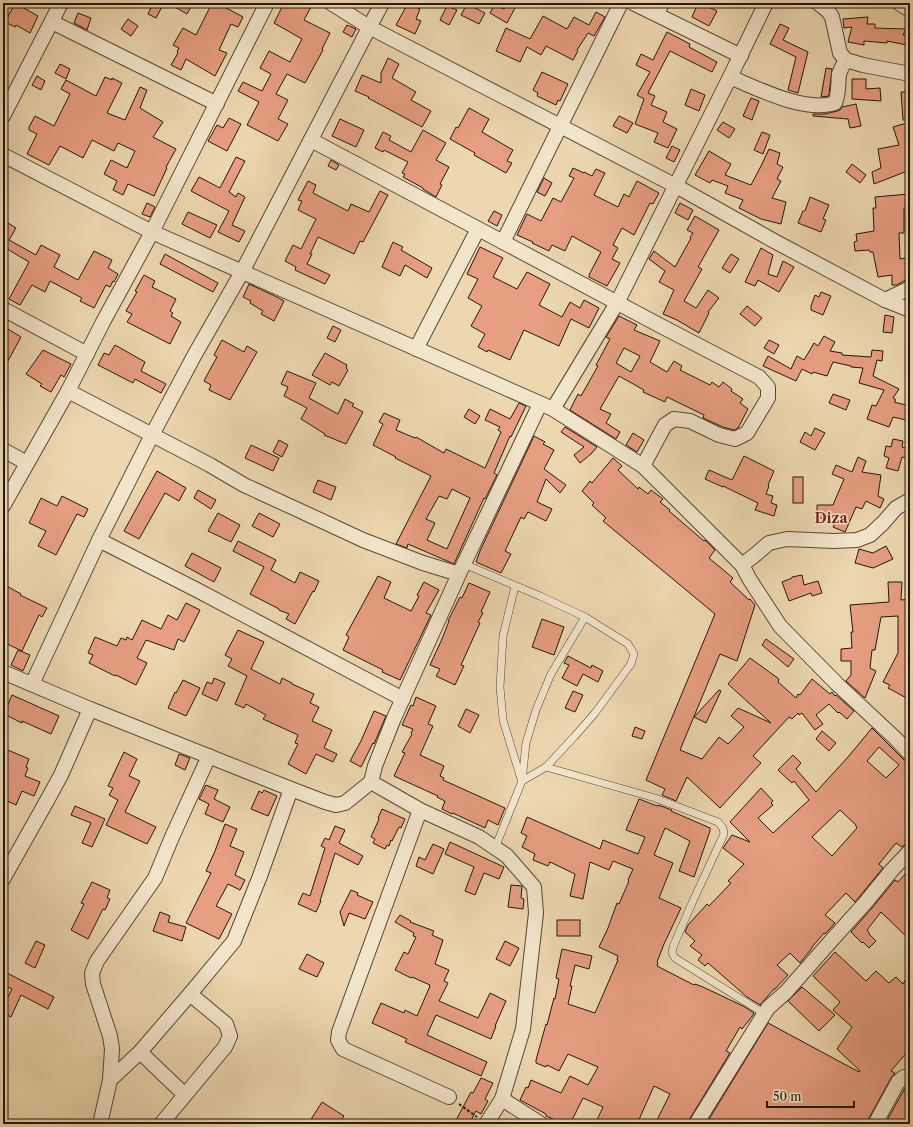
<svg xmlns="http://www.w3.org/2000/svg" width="913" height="1127" font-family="'Libre Caslon Text',serif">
<rect width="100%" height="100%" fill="#edd7b0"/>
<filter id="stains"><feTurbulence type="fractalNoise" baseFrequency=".005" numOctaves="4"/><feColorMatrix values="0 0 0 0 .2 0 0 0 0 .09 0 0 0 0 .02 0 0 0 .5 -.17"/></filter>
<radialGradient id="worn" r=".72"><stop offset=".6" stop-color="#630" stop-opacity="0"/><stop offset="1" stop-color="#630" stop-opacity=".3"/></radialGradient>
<g fill="#e79e82" stroke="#24170c" fill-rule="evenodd">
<polygon points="15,3 38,16 30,33 16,25 15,27 5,22"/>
<polygon points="153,3 164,3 156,18 148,14"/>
<polygon points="168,3 193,3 187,14"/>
<polygon points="212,3 217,3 243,17 238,27 231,24 219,50 227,53 215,76 186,59 181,70 171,65 178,53 177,52 179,48 173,45 183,28 196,35"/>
<polygon points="284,3 304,3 311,7 304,20 330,33 322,49 323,50 305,83 287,74 276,94 288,100 278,119 288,124 278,141 247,125 259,102 238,91 243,82 262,91 271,74 260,68 269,51 290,62 302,39 274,23"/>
<polygon points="408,3 420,9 416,19 421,21 415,34 396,25"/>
<polygon points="507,3 515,8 507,23 490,13 495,4 504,9"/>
<polygon points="698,3 708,3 707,6 717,11 709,26 692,17"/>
<polygon points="467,4 485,13 479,24 461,15"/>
<polygon points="447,6 457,10 449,25 440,20"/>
<polygon points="596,12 605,17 594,36 588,33 577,50 578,51 573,60 546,46 541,55 527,47 520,62 496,51 506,28 530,39 543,16 567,29 574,17 589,25"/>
<polygon points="78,13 91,18 87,30 74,23"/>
<polygon points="868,17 867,24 875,24 875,28 906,29 903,35 910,37 910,46 902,44 887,41 887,43 864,41 864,45 848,42 852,27 844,28 843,19"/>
<polygon points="128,19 138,26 131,36 121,29"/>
<polygon points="780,24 789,28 783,40 808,52 798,93 788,90 796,57 770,44"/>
<polygon points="347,25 356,29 352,37 343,32"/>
<polygon points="667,32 690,44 689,47 717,62 712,72 670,51 648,93 655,96 651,105 667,112 663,122 677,129 668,148 654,142 658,133 635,124 644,99 637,95 650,72 636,65 641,54 653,60"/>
<polygon points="388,58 399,64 392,78 416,92 411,100 431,111 422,127 368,98 369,97 355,91 362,75 381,83 381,73"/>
<polygon points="60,64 70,69 66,79 55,73"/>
<polygon points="826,68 832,69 829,94 829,96 821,97"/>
<polygon points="542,72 568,84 560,101 558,100 556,105 537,96 538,93 533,90"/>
<polygon points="37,76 45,81 41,90 32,85"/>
<polygon points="105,77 112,80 112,78 122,83 107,113 125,120 140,87 147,90 140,108 163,122 153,137 176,149 166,167 167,168 154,196 128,184 123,195 113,190 117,181 104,174 111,160 127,168 135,151 118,143 114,151 92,140 83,158 60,146 49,165 27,154 37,134 29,130 29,127 35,116 54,126 70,94 61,89 66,80 96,96"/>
<polygon points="852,79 866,79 866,89 880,88 881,101 852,99"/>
<polygon points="691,89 705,95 699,111 685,105"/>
<polygon points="901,92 910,92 910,120 903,120"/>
<polygon points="751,98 759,101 752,120 743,116"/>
<polygon points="856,104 861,126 850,128 848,119 813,116 813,114 825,114 837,111 840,110 842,107"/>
<polygon points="469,108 489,119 482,132 513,150 507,161 512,163 506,173 474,155 475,153 450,139 456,127 458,128"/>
<polygon points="619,116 633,123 627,133 613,126"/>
<polygon points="229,118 241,124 227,151 208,141 217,125 223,128"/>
<polygon points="340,119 364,130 356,147 332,136"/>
<polygon points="723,122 735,129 729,138 717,130"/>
<polygon points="907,123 910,133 910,170 874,184 872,172 881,168 878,149 899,145 893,127"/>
<polygon points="423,130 446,143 436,160 449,167 440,184 442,185 436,197 423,189 423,188 403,177 405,174 402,173 408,162 384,150 383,152 375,148 383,132 391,136 389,140 411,152"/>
<polygon points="762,132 770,135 763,154 754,150"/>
<polygon points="672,146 680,150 674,162 666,158"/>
<polygon points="769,149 780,153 777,164 783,167 777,179 781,181 772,198 786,202 781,224 761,219 739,208 743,200 725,193 728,186 712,180 710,183 695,175 709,151 731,164 725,175 751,185 761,166"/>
<polygon points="236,157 245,161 229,192 236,197 238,193 245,197 232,225 245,231 239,242 218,232 229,211 191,191 199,177 220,188"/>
<polygon points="331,160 339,165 336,170 328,166"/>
<polygon points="852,164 866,175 860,183 846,172"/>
<polygon points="573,168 584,173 584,172 592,176 596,169 605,173 594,195 618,207 624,194 629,197 637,181 659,193 653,204 650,203 634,235 622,228 613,245 618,248 612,259 620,263 607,286 589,277 589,275 601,252 572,236 565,251 552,245 549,251 532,243 533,242 517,235 527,214 541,221 553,198 561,202 574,178 569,176"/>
<polygon points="544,178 552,183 545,196 537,192"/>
<polygon points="308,181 316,185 313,193 348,211 351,204 369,212 380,191 388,195 363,242 360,241 354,254 318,237 310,254 312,254 307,264 330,275 325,284 295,270 296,267 285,261 293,245 301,249 316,219 298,210 302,201 298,200"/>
<polygon points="909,194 909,208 904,208 904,233 899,233 900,259 910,257 910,279 907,279 897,285 892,285 892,275 878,277 873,252 870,252 869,250 855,251 854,242 857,241 856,234 874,231 873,208 876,208 875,197"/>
<polygon points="810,197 829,205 823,219 826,220 821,232 798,223 803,211 805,211"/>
<polygon points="147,203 155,207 150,217 142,214"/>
<polygon points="680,203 693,210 688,220 675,213"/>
<polygon points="494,211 502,215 497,226 488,221"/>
<polygon points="188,212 217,225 210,238 182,224"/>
<polygon points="695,216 719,230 698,267 702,269 684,301 696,308 708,290 719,298 708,312 709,313 699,333 677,320 663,314 674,290 659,282 665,271 649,259 654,251 675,267 691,238 690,237 693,233 687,230"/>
<polygon points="3,220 16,228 9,240 36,255 41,245 60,255 54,267 78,280 94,251 112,260 108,268 118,274 114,282 113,281 110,287 106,285 94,308 80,301 82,298 50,281 45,292 32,285 20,305 9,299 29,262 4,247 3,250"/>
<polygon points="393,242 403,247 401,250 432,268 427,278 405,265 400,276 382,267"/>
<polygon points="480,247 503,258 493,277 517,289 527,272 550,284 539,305 562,317 570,302 580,308 584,300 599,308 589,328 571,319 559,346 524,330 510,360 488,350 487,352 478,347 485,334 471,326 482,306 468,298 478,279 467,274"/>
<polygon points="761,248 773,255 768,274 777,277 783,261 794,267 779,292 758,280 755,286 745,282"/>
<polygon points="165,254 218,283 213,292 160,264"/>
<polygon points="731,254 739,259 730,273 722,268"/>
<polygon points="144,275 155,281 152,287 176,299 170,311 173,313 171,316 181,322 170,344 127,322 132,314 126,311 137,292 135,291"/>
<polygon points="249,284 277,297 284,301 274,321 261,314 263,311 250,303 251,301 243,297"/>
<polygon points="821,292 831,296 823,315 811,310 811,306 815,295 819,297"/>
<polygon points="747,306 762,318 755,326 740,314"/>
<polygon points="885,315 894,317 892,333 883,332"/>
<path d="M619,316L637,325L634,330L660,341L650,362L667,372L674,361L682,366L680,370L710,385L712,382L719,387L723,382L732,389L731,391L743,399L740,403L748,409L738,428L734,430L723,427L703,418L704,415L667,397L665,402L643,392L644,390L619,376L600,409L611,414L606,423L620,432L616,439L570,410L578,394L581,396L598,366L596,365L610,339L606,337ZM624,348L640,356L631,372L616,363Z"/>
<polygon points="3,326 21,337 3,370"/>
<polygon points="333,326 341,330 335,342 327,338"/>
<polygon points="824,336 835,342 830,351 842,353 842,355 871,357 872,350 883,351 882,361 877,360 873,376 899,389 893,398 896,400 894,402 910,406 910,421 893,417 889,427 867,419 872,405 876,406 884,390 859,383 863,368 851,367 851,366 833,362 827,376 813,372 812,374 802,369 796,381 763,366 768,356 791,369 797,356 804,360 814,343 818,346"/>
<polygon points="222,340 244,352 247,346 257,352 230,400 209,390 211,385 204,381 207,375 217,357 214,355"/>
<polygon points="769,340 779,345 774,354 764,348"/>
<polygon points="115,345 145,362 141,371 166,384 161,393 135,379 133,383 98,365 104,353 109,355"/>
<polygon points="43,350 71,364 64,377 61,375 51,392 40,386 42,384 26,374"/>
<polygon points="325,353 347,365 346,368 348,370 339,386 332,382 330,385 312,375"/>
<polygon points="287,371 316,383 309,398 338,414 345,399 354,404 352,406 363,412 346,444 324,435 325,434 301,419 307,408 284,396 288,387 281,384"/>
<polygon points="833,394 850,400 846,410 829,403"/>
<path d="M519,403L526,406L511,437L510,436L494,473L497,475L485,499L484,498L454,564L408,544L407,548L396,544L431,476L395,458L396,457L373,445L383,424L379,422L384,413L400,420L396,430L415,438L416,437L444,453L446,449L485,468L501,432L498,430L500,427L485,420L490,409L510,419ZM452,489L470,498L447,549L427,540L435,523L426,519L439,496L447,499Z"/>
<polygon points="469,409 480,416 475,424 464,417"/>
<polygon points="565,427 597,447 591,454 580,463 574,455 584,447 561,432"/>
<polygon points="815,428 825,433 815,450 800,442 805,432 811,436"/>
<polygon points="633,433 644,440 637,452 626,445"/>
<polygon points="534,436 545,442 543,444 554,450 544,469 566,485 560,493 546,479 537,502 552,509 546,521 528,512 524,519 521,517 505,551 511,554 501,573 476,562 480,551"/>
<polygon points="893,439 903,441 902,447 910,449 910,459 902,457 898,471 886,468 889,458 884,456 886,446 891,447"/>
<polygon points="279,440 288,445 282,457 273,452"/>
<polygon points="251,445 279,458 273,471 245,458"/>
<polygon points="744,456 774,471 768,485 769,486 766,494 773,496 771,503 777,505 774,516 755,510 758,503 723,486 723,487 705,479 709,470 732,480"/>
<polygon points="858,457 866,461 862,472 881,475 878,496 884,499 880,508 866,501 862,509 856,507 845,532 833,527 837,518 817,518 817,505 833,505 844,479 832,474 836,465 852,472"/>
<polygon points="613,458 622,466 618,470 638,489 639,487 648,494 651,490 663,499 660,502 670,510 669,511 704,541 705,540 715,550 709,558 733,578 730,582 749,600 750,599 755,605 737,661 720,654 680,750 702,759 719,737 728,744 744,727 731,716 738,708 771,723 728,684 750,658 779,679 778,682 796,698 798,694 800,695 812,679 830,694 832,692 835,696 836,695 854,711 847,719 839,712 838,713 829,704 816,715 823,724 815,730 802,713 799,715 798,713 792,719 789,717 753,756 761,763 720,808 687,777 676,801 662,795 665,789 646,780 715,614 603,521 606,518 592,505 594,503 582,491 590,481 592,483"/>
<polygon points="157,471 186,488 179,501 165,493 139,539 124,531"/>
<rect x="793" y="477" width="10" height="26"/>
<polygon points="318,480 336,487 331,500 313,492"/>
<polygon points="198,490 216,500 211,509 194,498"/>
<polygon points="62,496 88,509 84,517 77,514 56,555 38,546 46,531 29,523 41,498 57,506"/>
<polygon points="218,513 240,525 231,542 208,531"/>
<polygon points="259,513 280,524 273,537 252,526"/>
<polygon points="238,541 276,560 271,570 295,583 300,572 319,581 314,592 313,591 295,624 286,619 289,614 279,610 279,609 250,594 264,567 233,551"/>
<polygon points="886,546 893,559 873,568 855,563 859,549 873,553"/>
<polygon points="192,553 221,568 214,582 185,566"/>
<polygon points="802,575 804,585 818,581 822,593 812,596 811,593 789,601 782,582 792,578 792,577"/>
<polygon points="378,576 391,582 384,598 411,611 419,596 417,595 424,582 439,590 426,613 431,615 400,680 382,672 383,670 343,650 349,637 346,635"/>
<polygon points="888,582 902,582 901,600 910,599 910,700 888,688 890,685 883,682 898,653 898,616 881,617 875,650 872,650 870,668 876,671 865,698 846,681 851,675 851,661 841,661 841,649 852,648 851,632 853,632 850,605 889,602"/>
<polygon points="469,583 490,592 481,612 483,613 478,622 480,623 461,665 464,666 455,685 436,676 440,669 430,665 442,639 449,621 448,621 460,597 462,598"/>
<polygon points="3,584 21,594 20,595 47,608 42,617 39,615 22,651 3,642"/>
<polygon points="186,603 200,610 184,642 178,639 174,650 146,640 137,658 147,663 136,685 116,675 115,676 89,663 93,655 88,653 95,637 117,646 121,638 126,640 127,637 132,640 142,620 161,629 168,615 177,620"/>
<polygon points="542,619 564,627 554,655 532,647"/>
<polygon points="238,630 264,642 251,669 280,684 282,678 292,683 292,684 314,694 310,703 319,707 312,721 332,730 324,748 337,754 333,762 316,754 306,774 288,764 298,744 295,743 298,735 263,719 266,715 246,704 244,708 235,704 247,676 228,666 232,659 225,655"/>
<polygon points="766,639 794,659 788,667 762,645"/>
<polygon points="18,650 30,655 23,671 11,665"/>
<polygon points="568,656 591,668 592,665 603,671 598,682 583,674 577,686 562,678 569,665 564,663"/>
<polygon points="214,678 225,683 217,701 202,694 207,682 212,684"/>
<polygon points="183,680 200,688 186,716 168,708 175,692 176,693"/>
<polygon points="719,690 721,691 706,723 694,717"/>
<polygon points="573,691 583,695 575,712 565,708"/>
<polygon points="12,695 59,716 51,734 22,721 22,723 4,714"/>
<polygon points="416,697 436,706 428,724 433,726 420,755 444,766 440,776 444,778 443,780 505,808 498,825 488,820 485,828 453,813 452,814 442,809 445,801 437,797 438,796 394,776 405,753 402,752 412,734 411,733 413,729 402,725 411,705 413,706"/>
<polygon points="466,709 479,715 470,733 458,726"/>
<polygon points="374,711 386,716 374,744 373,743 361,767 350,761 361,741"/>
<polygon points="635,727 645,731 642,739 632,736"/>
<path d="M872,728L904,760L910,762V843H907L902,847L896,843L879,864L883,868L855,902L846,893L825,915L835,923L825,934L824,933L812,947V948L800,963L790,953L777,965L788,975L775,989H774L760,1005L747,997L708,963L705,966L698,960L702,955L690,946L695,941L685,932L688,925L707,904L709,906L731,883L728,881L744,864L723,848L732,835L750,842L730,822L761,788L773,801L771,803L773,805L758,818L773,833L809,800L794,781L792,783L778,770L793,755L801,763L796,769L816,792L848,757ZM879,747L899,765L886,778L867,761ZM840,810L856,825V827L857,828L832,856L812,837Z"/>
<polygon points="822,731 836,743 829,751 816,739"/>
<polygon points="3,748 29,759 26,767 28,768 25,776 40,782 34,796 22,791 16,805 3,799"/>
<polygon points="124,752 137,759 129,776 140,781 125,812 156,827 147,844 106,825 118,800 109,795 113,788 108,786"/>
<polygon points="179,754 190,758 185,770 175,765"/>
<polygon points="206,785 218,790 214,799 230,807 223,822 205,814 209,804 199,799"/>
<polygon points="264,790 277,796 268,816 251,809 259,791 262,793"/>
<polygon points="639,799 657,806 658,805 672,810 671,811 710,828 710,831 694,877 679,871 690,841 665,828 654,855 673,863 659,898 681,908 664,944 657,962 658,963 657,966 694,985 695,984 703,987 745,1007 754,1013 753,1014 754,1014 742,1029 740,1027 726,1051 730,1053 689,1120 688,1124 655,1124 670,1094 654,1086 637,1124 595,1124 603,1107 583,1098 570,1124 564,1124 546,1116 546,1114 520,1100 526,1087 528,1088 531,1080 561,1093 570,1076 588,1085 598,1067 568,1054 559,1071 547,1065 546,1067 536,1063 536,1060 546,1024 547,1025 554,998 555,999 559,979 556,978 562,949 592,956 589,969 575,965 570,986 572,986 568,1004 595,1013 618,960 617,960 618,956 599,947 608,928 617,903 619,904 629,881 628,880 633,869 613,861 609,870 590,862 583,899 570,896 575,874 550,862 548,866 533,860 535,854 522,847 527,836 521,833 527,817 600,849 603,840 638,854 645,837 626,830"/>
<polygon points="75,806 105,819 92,847 82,843 91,823 71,815"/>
<polygon points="382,809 405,819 401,828 399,827 392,841 391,840 389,846 387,845 385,849 373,843 375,839 371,837 379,819 378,818"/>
<polygon points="225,824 237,829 230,846 244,852 235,875 245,880 240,890 228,884 216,906 232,914 219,939 186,923 211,873 206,871 215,851"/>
<polygon points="335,826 345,830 339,843 363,856 358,865 335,853 320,901 321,901 316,912 298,904 303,893 310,896 325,848 321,846 325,838 329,840"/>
<polygon points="450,842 504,867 499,879 484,873 475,895 465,891 474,867 445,854"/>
<polygon points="433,844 444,849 433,874 416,866 419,857 425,860"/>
<polygon points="910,869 910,940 881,912 867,930 869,933 869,934 876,941 869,948 863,942 862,943 851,932 872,908 895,880 898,882"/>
<polygon points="92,882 110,890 107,898 110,899 105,910 103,909 88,939 71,930 84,904 81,903"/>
<polygon points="511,885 522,886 521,898 524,899 523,909 508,907"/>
<polygon points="351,890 358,893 357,895 373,902 365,919 349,913 344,926 340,912"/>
<polygon points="160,912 170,916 168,922 186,927 182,941 153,931"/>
<polygon points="400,915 411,921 410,922 434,931 432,935 443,940 435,964 449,970 444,981 448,983 439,1001 478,1018 490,993 506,1001 495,1026 496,1026 491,1039 436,1015 427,1035 487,1062 481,1076 405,1042 407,1039 372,1023 381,1003 404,1013 405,1010 417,1016 430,986 429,986 430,985 412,977 411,978 395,970 404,952 408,954 416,937 413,936 414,933 395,922"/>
<rect x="557" y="920" width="23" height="16"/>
<polygon points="36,941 45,945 35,968 25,963"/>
<polygon points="505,941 519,948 510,966 496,959"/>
<polygon points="835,952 866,981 876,971 889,983 896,977 903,984 910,971 910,1042 905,1047 909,1050 891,1071 895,1073 891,1078 868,1120 867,1124 706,1124 768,1023 859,1072 860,1071 837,1049 852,1027 833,1010 840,1002 813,976"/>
<polygon points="307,954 324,963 317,977 299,969"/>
<polygon points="3,971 54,997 48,1009 21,995 11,1017 3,1013 3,1007 12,989 3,985"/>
<polygon points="802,987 835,1015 819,1031 788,1001"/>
<polygon points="481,1078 493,1083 485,1099 488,1101 481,1114 476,1111 469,1124 454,1124 471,1092 473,1093"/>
<polygon points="907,1086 910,1086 910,1109 907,1116 908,1117 905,1124 885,1124 905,1088"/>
<polygon points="322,1102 344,1116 339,1124 308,1124"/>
</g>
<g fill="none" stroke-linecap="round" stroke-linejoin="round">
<defs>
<g id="lane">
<polyline points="464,564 540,596 585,617 628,644 634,654 631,664 595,713 574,737 546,767"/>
<polyline points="515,586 503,636 500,687 503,720 521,779"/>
<polyline points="522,781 546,767 655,798 718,822 723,828 724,834 692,903 673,947 672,953 675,958 765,1014"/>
<polyline points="495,848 522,781 526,743 536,710 551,674 585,617"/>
</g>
<g id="street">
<polyline points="331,3 369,27 676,186 776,242 885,300 908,289 910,287"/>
<polyline points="633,3 741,56"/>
<polyline points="818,3 828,11 832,17 840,53 846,60 863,65 910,74"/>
<polyline points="899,3 910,10"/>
<polyline points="657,14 662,3"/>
<polyline points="52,22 217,104"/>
<path d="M730,77C758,89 806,113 835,103C839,94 838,84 839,74C841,69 843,64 846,60"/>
<polyline points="3,116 61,3"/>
<polyline points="311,140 661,326 759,377 768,387 768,398 747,433 735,439 719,435 690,421 674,419 665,425 643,466"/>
<polyline points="3,155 152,232 553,409 643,466 742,565 750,580 780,626 837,684 895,738 910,754"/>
<polyline points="503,242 621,3"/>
<polyline points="885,300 910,310"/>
<polyline points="3,309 87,354"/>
<polyline points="416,349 478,229"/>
<polyline points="68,391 210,465 244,485 294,508 363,540 423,563 459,574"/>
<polyline points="553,409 617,303 730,77 766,3"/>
<polyline points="3,450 27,463"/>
<polyline points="3,506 68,391 103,322 152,232 267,3"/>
<polyline points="99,540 197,590 403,699"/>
<polyline points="742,565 755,555 769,543 787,539 834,541 857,540 870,535 883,523 896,508 910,500"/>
<polyline points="3,672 90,709 291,789 325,802 336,805 345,803 371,782 375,766 394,718 459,574 540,404"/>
<polyline points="32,684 99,540 152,435 194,356 242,272 382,3"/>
<polyline points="371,782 420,810 479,837 507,856 534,887 536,913 523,1029 502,1099 486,1124"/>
<polyline points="420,810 339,1032 338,1040 343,1049 449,1097"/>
<polyline points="3,879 49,797 61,775 90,709"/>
<polyline points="140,1052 185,1095"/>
<polyline points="110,1080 140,1052 190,994 234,941 260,876 291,789"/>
<polyline points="502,1099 541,1124"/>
<polyline points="100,1124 110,1080 112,1049 110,1036 93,984 92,973 97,961 155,878 172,837 209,756"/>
<polyline points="161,1124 225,1047 230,1036 226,1024 190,994"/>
<polyline points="696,1124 768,1008 786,992 830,942 866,902 892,870 910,851"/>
<polyline points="875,1124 898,1082 904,1077 910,1077"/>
</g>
</defs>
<use href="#lane" stroke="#564735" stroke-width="8"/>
<use href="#street" stroke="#564735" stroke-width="16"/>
<polyline stroke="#24170c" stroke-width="2" stroke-dasharray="3 2" stroke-linecap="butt" points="459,1104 477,1117"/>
<use href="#lane" stroke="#f3e5cc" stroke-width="7"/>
<use href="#street" stroke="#f3e5cc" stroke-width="14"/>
</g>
<g text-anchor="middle" stroke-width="3" stroke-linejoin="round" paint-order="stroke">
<g font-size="14" font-weight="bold" fill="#7a1f14" stroke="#f3e5cc">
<text x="831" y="523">Diza</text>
</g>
</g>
<rect width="913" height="1127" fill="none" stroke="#edd7b0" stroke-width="16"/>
<rect x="4" y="4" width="905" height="1119" fill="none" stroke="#24170c" stroke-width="2"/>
<rect x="8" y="8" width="897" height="1111" fill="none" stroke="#24170c"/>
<path d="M767 1101v6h87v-6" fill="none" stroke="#24170c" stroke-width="2"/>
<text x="773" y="1101" font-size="12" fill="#24170c" stroke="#f3e5cc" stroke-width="3" paint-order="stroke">50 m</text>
<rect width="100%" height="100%" filter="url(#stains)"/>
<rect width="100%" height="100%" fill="url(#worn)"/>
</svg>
